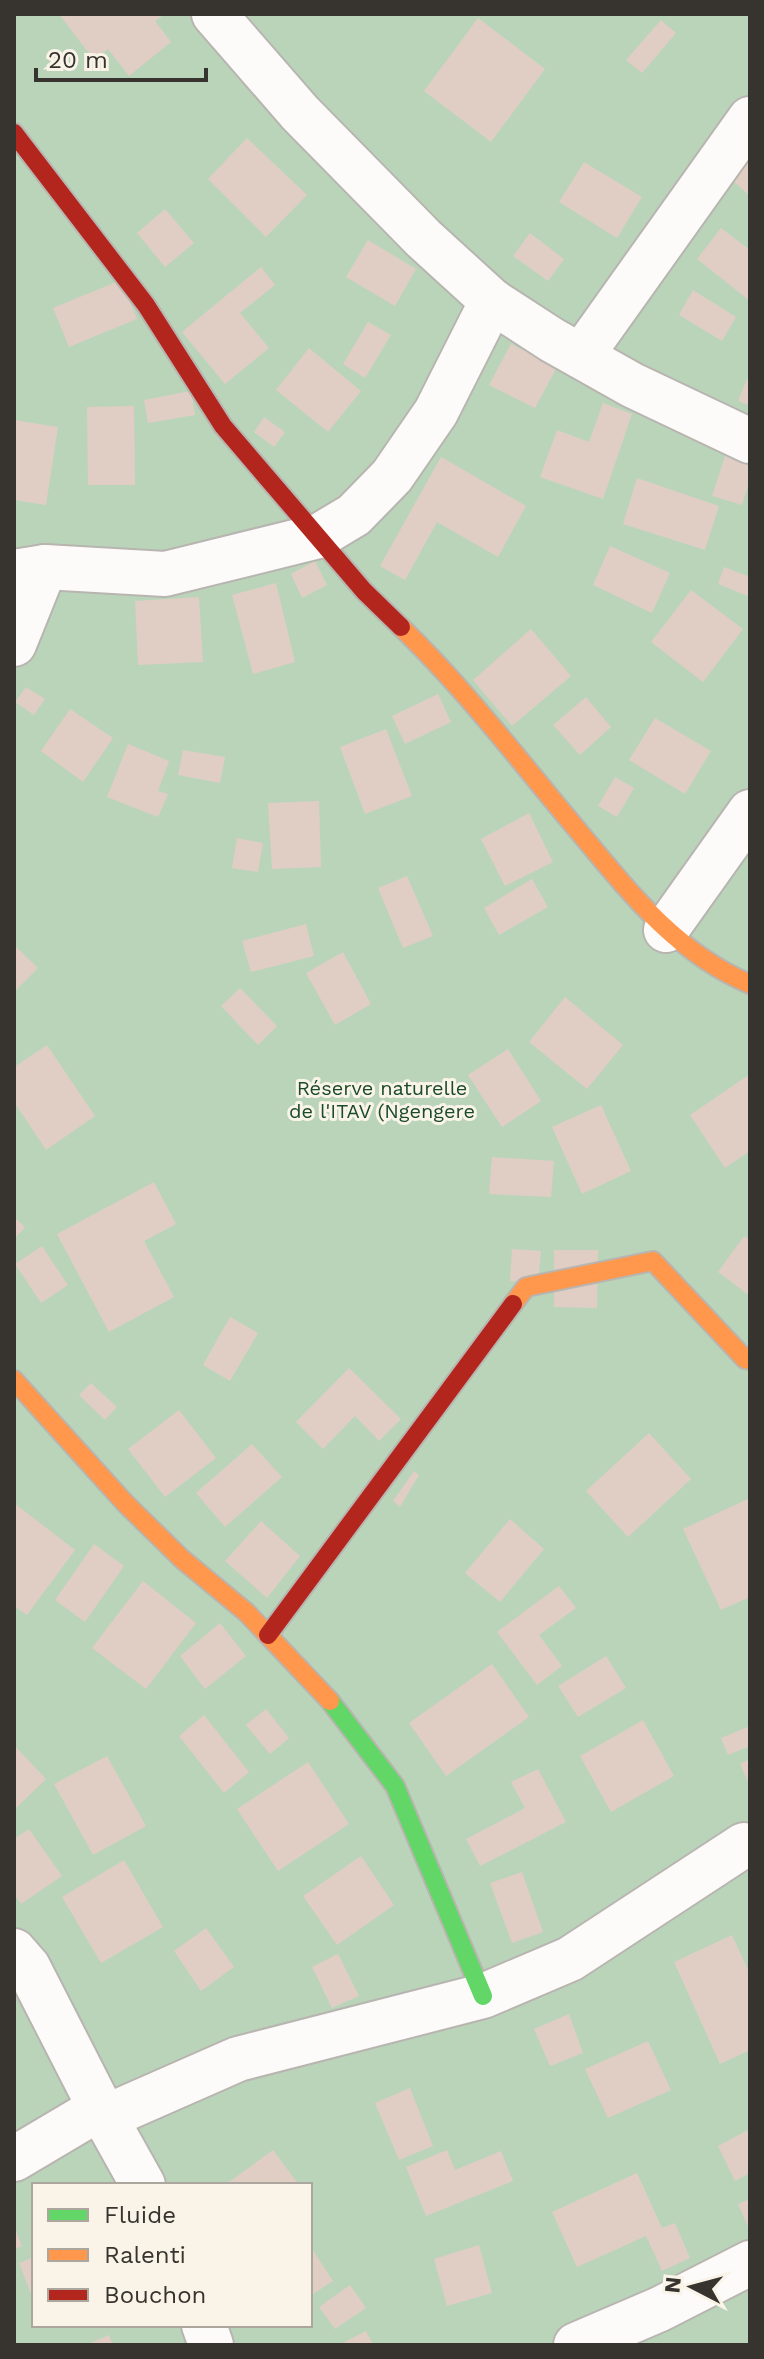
<svg xmlns="http://www.w3.org/2000/svg" width="764" height="2359" font-family="'Work Sans',sans-serif">
<rect width="100%" height="100%" fill="#e9e5df"/>
<path fill="#bad4ba" fill-rule="evenodd" d="M14,14H750V2345H14ZM34,2185H310V2325H34Z"/>
<g fill="#e0cec5">
<polygon points="59,14 165,14 155,21 171,42 129,76 108,49 94,60"/>
<polygon points="478,18 545,69 491,142 424,91"/>
<polygon points="661,20 676,33 642,73 626,60"/>
<polygon points="247,138 307,195 266,237 208,179"/>
<polygon points="750,159 750,196 732,180"/>
<polygon points="584,162 642,197 617,238 559,202"/>
<polygon points="165,209 194,243 165,267 137,233"/>
<polygon points="721,228 750,250 750,301 697,259"/>
<polygon points="530,233 564,259 548,281 513,256"/>
<polygon points="368,240 416,269 395,306 346,277"/>
<polygon points="261,267 275,285 240,313 269,348 225,384 182,332"/>
<polygon points="121,280 137,319 69,347 53,308"/>
<polygon points="693,290 736,317 722,341 679,315"/>
<polygon points="368,322 391,335 365,378 343,364"/>
<polygon points="511,344 557,367 535,408 489,385"/>
<polygon points="309,348 361,391 328,432 276,390"/>
<polygon points="750,372 750,406 738,401"/>
<polygon points="191,391 195,415 148,423 144,400"/>
<polygon points="603,403 632,414 603,499 540,477 557,430 589,442"/>
<polygon points="134,406 135,485 88,485 87,407"/>
<polygon points="264,417 285,432 274,447 254,432"/>
<polygon points="14,420 58,427 46,505 14,500"/>
<polygon points="728,447 750,454 750,479 742,505 712,496"/>
<polygon points="441,457 526,506 498,557 437,522 405,580 380,566"/>
<polygon points="637,478 719,506 705,550 623,524"/>
<polygon points="610,546 670,573 652,613 593,585"/>
<polygon points="315,561 327,585 302,598 291,574"/>
<polygon points="724,567 750,577 750,597 718,584"/>
<polygon points="276,583 295,662 253,674 232,595"/>
<polygon points="691,590 743,629 703,682 651,642"/>
<polygon points="199,597 203,662 138,665 135,601"/>
<polygon points="531,629 571,676 512,726 473,680"/>
<polygon points="26,687 45,699 34,715 15,702"/>
<polygon points="438,694 451,722 405,744 392,716"/>
<polygon points="586,697 611,727 580,755 553,725"/>
<polygon points="70,709 113,738 83,782 41,751"/>
<polygon points="655,718 711,751 685,794 629,760"/>
<polygon points="386,729 412,796 365,814 340,747"/>
<polygon points="128,744 169,761 158,791 168,794 158,817 107,797"/>
<polygon points="183,750 225,757 220,783 178,775"/>
<polygon points="615,777 634,788 617,817 598,806"/>
<polygon points="319,801 321,867 272,869 268,803"/>
<polygon points="529,813 553,862 505,886 481,839"/>
<polygon points="237,838 263,843 258,872 232,868"/>
<polygon points="407,876 433,936 403,948 378,888"/>
<polygon points="532,879 548,907 499,935 484,908"/>
<polygon points="306,924 314,956 251,972 242,941"/>
<polygon points="14,945 38,968 14,992"/>
<polygon points="343,952 371,1004 335,1025 306,973"/>
<polygon points="240,988 277,1026 258,1045 221,1006"/>
<polygon points="565,997 623,1045 587,1089 529,1042"/>
<polygon points="47,1045 95,1116 46,1150 14,1102 14,1067"/>
<polygon points="508,1049 541,1101 502,1127 468,1075"/>
<polygon points="750,1074 750,1151 725,1168 690,1115"/>
<polygon points="601,1105 631,1171 582,1194 552,1127"/>
<polygon points="492,1157 554,1161 551,1197 489,1194"/>
<polygon points="154,1182 176,1224 144,1241 174,1297 109,1332 57,1234"/>
<polygon points="14,1217 25,1227 14,1239"/>
<polygon points="744,1236 750,1240 750,1296 718,1272"/>
<polygon points="42,1246 68,1285 41,1303 15,1264"/>
<polygon points="512,1249 541,1251 538,1283 510,1281"/>
<polygon points="554,1250 598,1250 597,1308 554,1307"/>
<polygon points="230,1317 258,1333 230,1381 203,1365"/>
<polygon points="349,1368 401,1419 379,1441 355,1416 323,1449 296,1422"/>
<polygon points="91,1383 117,1407 105,1420 79,1395"/>
<polygon points="179,1410 216,1458 165,1497 128,1449"/>
<polygon points="649,1433 691,1479 628,1537 586,1491"/>
<polygon points="252,1444 282,1477 225,1527 196,1493"/>
<polygon points="414,1471 419,1475 400,1507 393,1501"/>
<polygon points="750,1498 750,1597 721,1610 683,1529"/>
<polygon points="14,1503 75,1550 27,1615 14,1606"/>
<polygon points="510,1519 544,1549 500,1602 465,1573"/>
<polygon points="261,1521 300,1556 267,1598 225,1561"/>
<polygon points="94,1544 124,1566 85,1622 55,1600"/>
<polygon points="143,1581 196,1623 146,1689 92,1648"/>
<polygon points="559,1586 576,1608 539,1635 562,1666 537,1685 497,1632"/>
<polygon points="220,1623 246,1656 205,1689 180,1656"/>
<polygon points="606,1656 626,1688 578,1717 558,1686"/>
<polygon points="492,1664 529,1717 446,1776 409,1723"/>
<polygon points="266,1709 289,1738 270,1754 246,1725"/>
<polygon points="204,1715 249,1772 224,1793 179,1736"/>
<polygon points="643,1720 674,1776 611,1812 580,1756"/>
<polygon points="750,1726 750,1746 728,1755 721,1738"/>
<polygon points="14,1745 46,1779 14,1810"/>
<polygon points="107,1756 146,1826 93,1855 54,1784"/>
<polygon points="750,1759 750,1786 740,1764"/>
<polygon points="308,1762 349,1824 278,1871 237,1809"/>
<polygon points="538,1769 566,1822 480,1866 466,1839 525,1808 511,1782"/>
<polygon points="29,1829 62,1876 21,1904 14,1894 14,1839"/>
<polygon points="361,1856 394,1905 337,1945 303,1896"/>
<polygon points="124,1860 163,1927 101,1963 62,1897"/>
<polygon points="522,1872 543,1932 512,1943 490,1883"/>
<polygon points="206,1928 234,1967 201,1991 174,1951"/>
<polygon points="732,1935 750,1974 750,2050 720,2064 674,1962"/>
<polygon points="338,1954 359,1996 332,2008 312,1967"/>
<polygon points="569,2014 583,2053 550,2066 534,2029"/>
<polygon points="648,2041 671,2090 608,2118 585,2069"/>
<polygon points="410,2088 433,2146 399,2160 375,2103"/>
<polygon points="750,2129 750,2173 735,2181 718,2146"/>
<polygon points="273,2150 299,2185 225,2185"/>
<polygon points="447,2150 455,2170 501,2151 513,2181 426,2216 406,2167"/>
<polygon points="637,2173 662,2228 675,2223 690,2258 662,2271 646,2236 577,2267 552,2212"/>
<polygon points="750,2199 750,2231 738,2204"/>
<polygon points="14,2226 22,2246 14,2249"/>
<polygon points="479,2245 492,2293 447,2306 434,2259"/>
<polygon points="310,2246 333,2281 310,2296"/>
<polygon points="34,2257 34,2301 19,2263"/>
<polygon points="350,2285 366,2308 335,2329 319,2307"/>
<polygon points="366,2331 373,2345 339,2345"/>
<polygon points="109,2335 113,2345 86,2345"/>
</g>
<g fill="none" stroke-linecap="round" stroke-linejoin="round">
<defs>
<g id="street">
<polyline points="214,14 300,113 424,239 492,301 552,340 632,385 750,441"/>
<polyline points="581,356 750,119"/>
<polyline points="14,572 45,567 165,574 319,536 354,515 392,476 436,412 492,301"/>
<polyline points="14,644 45,567"/>
<polyline points="666,930 750,812"/>
<polyline points="14,1951 28,1967 100,2108 143,2185"/>
<polyline points="106,2117 238,2059 483,1996 570,1959 744,1845"/>
<polyline points="14,2159 100,2108"/>
<polyline points="204,2325 211,2345"/>
<polyline points="576,2345 660,2309 750,2263"/>
</g>
<polyline id="fast" points="330,1701 395,1786 483,1996"/>
<g id="slow">
<path d="M401,627C463,687 515,755 570,821C622,883 673,952 750,984"/>
<polyline points="513,1304 526,1287 653,1261 745,1359 750,1360"/>
<polyline points="14,1380 125,1503 182,1559 246,1612 330,1701"/>
</g>
<g id="jam">
<polyline points="14,133 146,305 223,426 364,591 401,627"/>
<polyline points="268,1635 513,1304"/>
</g>
</defs>
<use href="#street" stroke="#b8b5b0" stroke-width="48"/>
<use href="#fast" stroke="#b8b5b0" stroke-width="22"/>
<use href="#slow" stroke="#b8b5b0" stroke-width="22"/>
<use href="#jam" stroke="#b8b5b0" stroke-width="22"/>
<use href="#street" stroke="#fcfbfa" stroke-width="44"/>
<use href="#fast" stroke="#63d668" stroke-width="18"/>
<use href="#slow" stroke="#ff974d" stroke-width="18"/>
<use href="#jam" stroke="#b3261e" stroke-width="18"/>
</g>
<g text-anchor="middle" stroke-width="6" stroke-linejoin="round" paint-order="stroke">
<g font-size="20" fill="#194b27" stroke="#faf4e8">
<text x="382" y="1095">Réserve naturelle<tspan x="382" dy="23">de l'ITAV (Ngengere</tspan></text>
</g>
</g>
<rect width="764" height="2359" fill="none" stroke="#373430" stroke-width="32"/>
<rect x="32" y="2183" width="280" height="144" fill="#faf4e8" stroke="#aca79e" stroke-width="2"/>
<rect x="48" y="2209" width="40" height="12" fill="#63d668" stroke="#aca79e" stroke-width="2"/>
<text x="104" y="2223" font-size="24" fill="#373430">Fluide</text>
<rect x="48" y="2249" width="40" height="12" fill="#ff974d" stroke="#aca79e" stroke-width="2"/>
<text x="104" y="2263" font-size="24" fill="#373430">Ralenti</text>
<rect x="48" y="2289" width="40" height="12" fill="#b3261e" stroke="#aca79e" stroke-width="2"/>
<text x="104" y="2303" font-size="24" fill="#373430">Bouchon</text>
<g transform="translate(692 2287) rotate(276)" stroke="#faf4e8" stroke-width="6" paint-order="stroke">
<path d="M0-6L14 30L0 20L-14 30Z" fill="#373430"/>
<text y="-12" font-size="22" font-weight="bold" text-anchor="middle" fill="#373430">N</text>
</g>
<path d="M36 68v12h170v-12" fill="none" stroke="#373430" stroke-width="4"/>
<text x="48" y="68" font-size="24" fill="#373430" stroke="#faf4e8" stroke-width="6" paint-order="stroke">20 m</text>
</svg>
